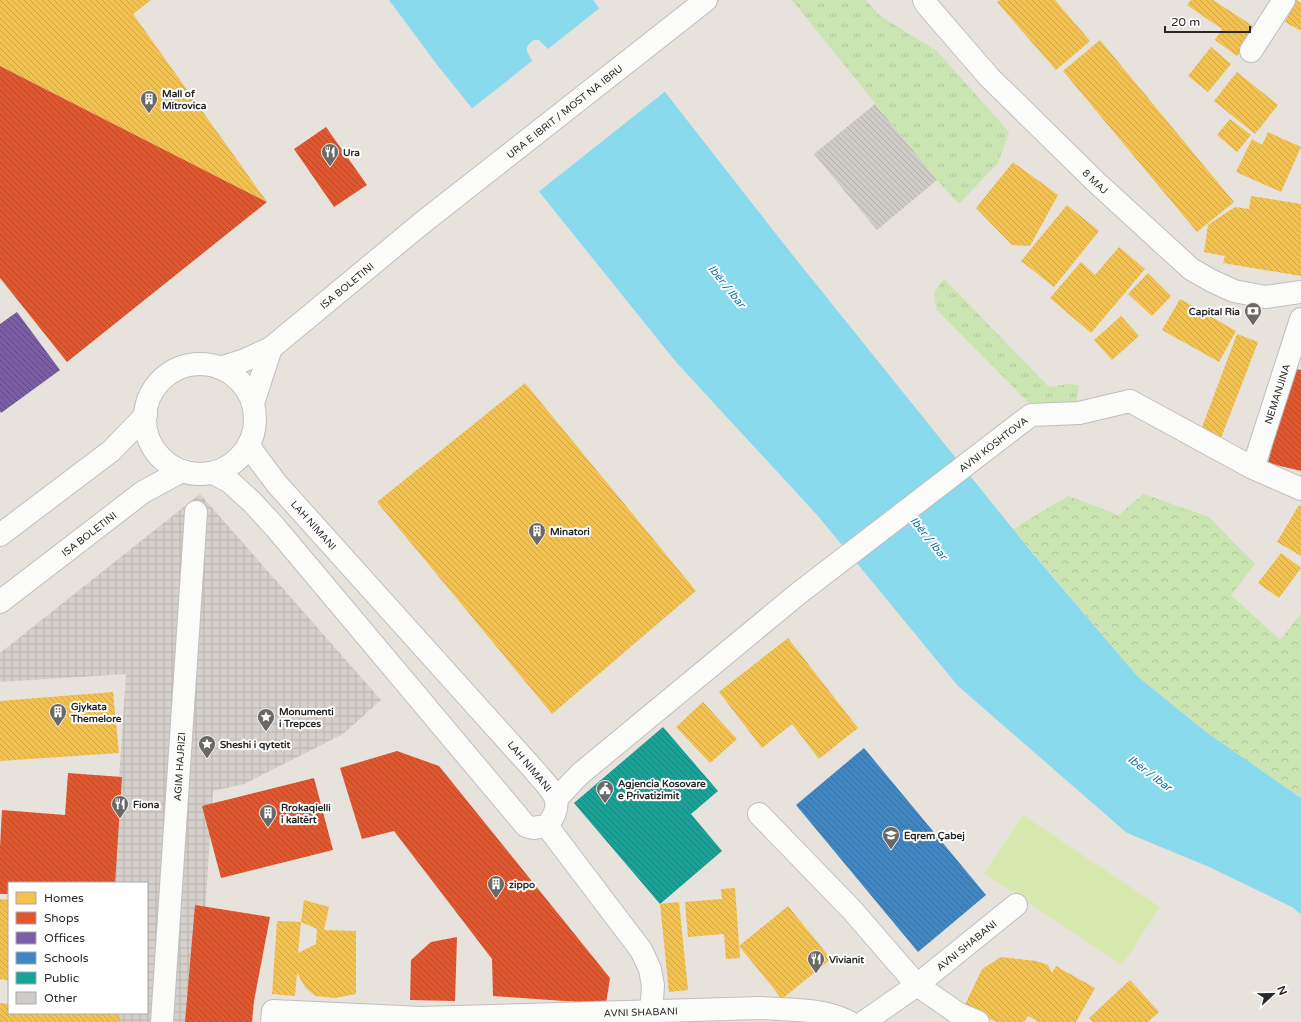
<svg xmlns="http://www.w3.org/2000/svg" width="1301" height="1022" font-family="'Varela Round',sans-serif">
<defs>
<pattern id="grass-tufts" width="24" height="20" patternUnits="userSpaceOnUse"><rect width="24" height="20" fill="#cae4b2"/><path d="M3 7l-1-3M5 7V3M7 7l1-3M15 17l-1-3M17 17v-4M19 17l1-3" fill="none" stroke="#aec499"/></pattern>
<pattern id="forest-crowns" width="20" height="18" patternUnits="userSpaceOnUse"><rect width="20" height="18" fill="#cae4b2"/><path d="M2 6a3 3 0 1 1 6 0M12 15a3 3 0 1 1 6 0" fill="none" stroke="#aec499"/></pattern>
<pattern id="plaza-grid" width="8" height="8" patternUnits="userSpaceOnUse"><rect width="8" height="8" fill="#d5d0cb"/><path d="M0 4h8M4 0v8" fill="none" stroke="#b7b3ae"/></pattern>
<pattern id="homes-back-hatch" width="6" height="6" patternUnits="userSpaceOnUse"><rect width="6" height="6" fill="#f2c14e"/><path d="M-1 5l2 2M0 0l6 6M5-1l2 2" fill="none" stroke="#d0a644"/></pattern>
<pattern id="shops-back-hatch" width="6" height="6" patternUnits="userSpaceOnUse"><rect width="6" height="6" fill="#e4572e"/><path d="M-1 5l2 2M0 0l6 6M5-1l2 2" fill="none" stroke="#b94827"/></pattern>
<pattern id="offices-back-hatch" width="6" height="6" patternUnits="userSpaceOnUse"><rect width="6" height="6" fill="#7b5ea7"/><path d="M-1 5l2 2M0 0l6 6M5-1l2 2" fill="none" stroke="#5f4a80"/></pattern>
<pattern id="schools-back-hatch" width="6" height="6" patternUnits="userSpaceOnUse"><rect width="6" height="6" fill="#3f88c5"/><path d="M-1 5l2 2M0 0l6 6M5-1l2 2" fill="none" stroke="#356fa0"/></pattern>
<pattern id="public-back-hatch" width="6" height="6" patternUnits="userSpaceOnUse"><rect width="6" height="6" fill="#17a398"/><path d="M-1 5l2 2M0 0l6 6M5-1l2 2" fill="none" stroke="#15857c"/></pattern>
<pattern id="building-back-hatch" width="6" height="6" patternUnits="userSpaceOnUse"><rect width="6" height="6" fill="#cfccc8"/><path d="M-1 5l2 2M0 0l6 6M5-1l2 2" fill="none" stroke="#b2afac"/></pattern>
</defs>
<rect width="100%" height="100%" fill="#e7e2dc"/>
<g fill="url(#grass-tufts)">
<polygon points="792,0 866,0 880,16 937,51 1009,132 998,163 959,204 937,180"/>
<polygon points="944,279 1049,387 1069,384 1079,385 1076,404 1031,405 936,309 934,293"/>
</g>
<polygon fill="url(#forest-crowns)" points="1143,494 1209,517 1255,564 1231,595 1280,640 1301,613 1301,798 1206,732 1137,676 1013,529 1068,496 1119,515"/>
<polygon fill="#d7e9af" points="1023,815 1160,907 1122,965 984,873"/>
<polygon fill="url(#plaza-grid)" points="200,494 381,700 343,734 244,784 213,791 198,1022 102,1022 103,1013 147,1013 147,883 112,883 126,674 0,682 0,653"/>
<polygon fill="#8adaee" points="389,0 593,0 791,253 1029,549 1137,676 1206,732 1301,798 1301,914 1292,907 1207,866 1127,833 958,686 818,516 676,362 438,66"/>
<polygon fill="#e7e2dc" points="601,7 667,90 537,193 470,110 532,61 527,51 527,47 530,43 534,40 539,40 548,49"/>
<g fill="url(#homes-back-hatch)" fill-rule="evenodd">
<polygon points="0,0 151,0 133,14 267,202 0,66"/>
<polygon points="1000,0 1055,0 1090,41 1056,70 997,2"/>
<polygon points="1191,0 1213,0 1256,28 1237,56 1215,40 1222,29 1187,5"/>
<polygon points="1296,0 1301,3 1301,31 1285,22"/>
<polygon points="1100,40 1234,202 1197,232 1063,71"/>
<polygon points="1211,47 1231,64 1208,92 1188,76"/>
<polygon points="1237,72 1278,105 1255,134 1214,101"/>
<polygon points="1230,119 1251,135 1237,152 1217,135"/>
<polygon points="1268,132 1301,147 1281,192 1236,172 1252,139 1262,145"/>
<polygon points="1013,162 1058,195 1030,246 1012,245 976,208"/>
<polygon points="1251,196 1301,204 1301,276 1223,263 1225,256 1204,252 1208,225 1235,207 1249,209"/>
<polygon points="1067,205 1099,231 1054,287 1021,261"/>
<polygon points="1119,247 1145,269 1091,333 1050,298 1081,262 1095,275"/>
<polygon points="1148,273 1171,296 1152,316 1128,294"/>
<polygon points="1180,299 1236,331 1219,362 1162,330"/>
<polygon points="1121,316 1139,336 1112,360 1094,340"/>
<polygon points="1237,334 1258,342 1221,438 1201,430"/>
<polygon points="525,383 696,591 552,714 377,502"/>
<polygon points="1299,505 1301,506 1301,556 1277,542"/>
<polygon points="1281,553 1301,568 1279,598 1258,583"/>
<polygon points="788,638 858,728 819,759 792,724 762,748 719,692"/>
<polygon points="113,692 119,753 0,761 0,701"/>
<polygon points="703,702 737,739 710,763 676,727"/>
<polygon points="735,888 740,958 726,959 724,934 688,937 685,902 722,899 721,889"/>
<polygon points="0,899 9,900 9,981 0,979"/>
<path d="M304,900L329,907L324,930L356,931V994L335,998L315,996L305,987L297,973L295,996L272,994L277,921L301,922ZM301,922L317,929L316,944L298,953Z"/>
<polygon points="679,902 688,990 669,992 660,904"/>
<polygon points="788,906 831,959 782,999 739,946"/>
<polygon points="1001,957 1036,961 1048,965 1052,973 1056,966 1095,988 1076,1022 1039,1022 1028,1016 1024,1022 996,1022 965,1005 982,969"/>
<polygon points="1130,980 1159,1012 1148,1022 1093,1022 1089,1018"/>
<polygon points="0,1003 9,1004 9,1013 120,1013 120,1022 0,1022"/>
</g>
<g fill="url(#shops-back-hatch)">
<polygon points="0,66 267,202 67,362 0,278"/>
<polygon points="326,127 367,185 334,207 294,149"/>
<polygon points="1292,368 1301,370 1301,471 1268,463"/>
<polygon points="397,751 439,766 610,978 606,1004 493,996 492,959 394,831 362,839 340,768"/>
<polygon points="68,773 122,777 115,883 9,883 9,894 0,894 0,847 2,810 65,815"/>
<polygon points="314,778 333,850 221,878 202,806"/>
<polygon points="195,905 270,917 254,1001 252,1022 185,1022"/>
<polygon points="457,937 455,1001 410,1000 411,960 431,942"/>
</g>
<polygon fill="url(#offices-back-hatch)" points="17,312 60,370 1,413 0,411 0,324"/>
<polygon fill="url(#schools-back-hatch)" points="864,748 986,895 918,952 796,805"/>
<polygon fill="url(#public-back-hatch)" points="663,727 718,791 691,814 722,851 660,904 574,803"/>
<polygon fill="url(#building-back-hatch)" points="875,104 937,180 877,230 814,154"/>
<g fill="none" stroke-linecap="round" stroke-linejoin="round">
<defs>
<g id="pedestrian">
<path id="s1" d="M220,368L245,360L271,348L422,223"/>
<polyline points="253,403 271,348"/>
<path id="s2" d="M162,1022L196,512"/>
</g>
<g id="minor">
<polyline points="1251,51 1284,0"/>
<path id="s3" d="M422,223L706,0"/>
<path id="s4" d="M1253,468L1301,319"/>
<path d="M213,473L230,482L252,502L275,527L526,826L533,828L547,826C567,800 552,792 535,771L276,483L253,452L249,444"/>
<path id="s5" d="M557,798L580,774L799,593L1031,415L1079,413L1130,401L1253,468L1301,489"/>
<polyline points="759,814 852,910 917,985 959,1014 978,1022"/>
<polyline points="547,826 641,950 650,969 653,986 651,1011"/>
<path id="s6" d="M272,1022L273,1011L422,1018L761,1008C789,1010 823,1008 849,1022"/>
<path id="s7" d="M864,1022L917,985L1016,905"/>
</g>
<g id="tertiary">
<circle cx="200" cy="419" r="55"/>
<polyline points="0,535 111,451 146,415"/>
<path id="s8" d="M0,602L143,492L182,471"/>
</g>
<g id="secondary">
<path id="s9" d="M924,0L926,4L989,77L1096,182L1191,269L1212,281L1234,291L1265,297L1301,292"/>
</g>
</defs>
<use href="#pedestrian" stroke="#c0bebe" stroke-width="24"/>
<use href="#minor" stroke="#c0bebe" stroke-width="24"/>
<use href="#tertiary" stroke="#c0bebe" stroke-width="24"/>
<use href="#secondary" stroke="#c0bebe" stroke-width="24"/>
<use href="#pedestrian" stroke="#fbfbfa" stroke-width="22"/>
<use href="#minor" stroke="#fbfbfa" stroke-width="22"/>
<use href="#tertiary" stroke="#fbfbfa" stroke-width="22"/>
<use href="#secondary" stroke="#fbfbfa" stroke-width="22"/>
</g>
<defs>
<symbol id="building-pin" viewBox="-11 -11 22 30"><path d="M0 17L-7.5 6A9.5 9.5 0 1 1 7.5 6Z" fill="#6b6967" stroke="#fff"/><path d="M-4-6H4V6H1V3H-1V6H-4ZM-2.5-4.3h1.7v1.8h-1.7ZM.8-4.3h1.7v1.8H.8ZM-2.5-1h1.7V.8h-1.7ZM.8-1h1.7V.8H.8Z" fill="#fff"/></symbol>
<symbol id="restaurant-pin" viewBox="-11 -11 22 30"><path d="M0 17L-7.5 6A9.5 9.5 0 1 1 7.5 6Z" fill="#6b6967" stroke="#fff"/><path d="M-5-6h1v4h1v-4h1v4h1v-4h1v5L-1.5 .5V6h-2V.5L-5-1ZM5-6V6H3V1.5H1.5Q1.5-4 5-6Z" fill="#fff"/></symbol>
<symbol id="bank-pin" viewBox="-11 -11 22 30"><path d="M0 17L-7.5 6A9.5 9.5 0 1 1 7.5 6Z" fill="#6b6967" stroke="#fff"/><path d="M-6-4H6V4H-6ZM0-2.3a2.3 2.3 0 1 0 0 4.6a2.3 2.3 0 1 0 0-4.6Z" fill="#fff"/></symbol>
<symbol id="sight-pin" viewBox="-11 -11 22 30"><path d="M0 17L-7.5 6A9.5 9.5 0 1 1 7.5 6Z" fill="#6b6967" stroke="#fff"/><path d="M0-6L1.8-2.2L6-1.7L2.9 1.2L3.7 5.4L0 3.3L-3.7 5.4L-2.9 1.2L-6-1.7L-1.8-2.2Z" fill="#fff"/></symbol>
<symbol id="civic-pin" viewBox="-11 -11 22 30"><path d="M0 17L-7.5 6A9.5 9.5 0 1 1 7.5 6Z" fill="#6b6967" stroke="#fff"/><path d="M-.6-6.5H3V-4.5H.6V-3L4-1V1h2V6H-6V1h2V-1L-.6-3ZM-1.2 2.5V6h2.4V2.5Z" fill="#fff"/></symbol>
<symbol id="school-pin" viewBox="-11 -11 22 30"><path d="M0 17L-7.5 6A9.5 9.5 0 1 1 7.5 6Z" fill="#6b6967" stroke="#fff"/><path d="M0-5L7-2L0 1L-7-2ZM-4 1L0 2.5L4 1V4Q0 6-4 4Z" fill="#fff"/></symbol>
</defs>
<g fill-rule="evenodd">
<use href="#building-pin" x="139" y="89" width="20" height="27"/>
<use href="#restaurant-pin" x="320" y="142" width="20" height="27"/>
<use href="#bank-pin" x="1243" y="301" width="20" height="27"/>
<use href="#building-pin" x="527" y="521" width="20" height="27"/>
<use href="#building-pin" x="48" y="702" width="20" height="27"/>
<use href="#sight-pin" x="256" y="707" width="20" height="27"/>
<use href="#sight-pin" x="197" y="734" width="20" height="27"/>
<use href="#civic-pin" x="595" y="779" width="20" height="27"/>
<use href="#restaurant-pin" x="110" y="794" width="20" height="27"/>
<use href="#building-pin" x="258" y="803" width="20" height="27"/>
<use href="#school-pin" x="881" y="825" width="20" height="27"/>
<use href="#building-pin" x="486" y="874" width="20" height="27"/>
<use href="#restaurant-pin" x="806" y="949" width="20" height="27"/>
</g>
<g text-anchor="middle" stroke-width="4" stroke-linejoin="round" paint-order="stroke">
<g font-size="10" font-weight="bold" fill="#282828" stroke="#fff" text-anchor="start">
<text x="162" y="97">Mall of<tspan x="162" dy="12">Mitrovica</tspan></text>
<text x="343" y="156">Ura</text>
<text x="1240" y="315" text-anchor="end">Capital Ria</text>
<text x="550" y="535">Minatori</text>
<text x="71" y="710">Gjykata<tspan x="71" dy="12">Themelore</tspan></text>
<text x="279" y="715">Monumenti<tspan x="279" dy="12">i Trepces</tspan></text>
<text x="220" y="748">Sheshi i qytetit</text>
<text x="618" y="787">Agjencia Kosovare<tspan x="618" dy="12">e Privatizimit</tspan></text>
<text x="133" y="808">Fiona</text>
<text x="281" y="811">Rrokaqielli<tspan x="281" dy="12">i kaltërt</tspan></text>
<text x="904" y="839">Eqrem Çabej</text>
<text x="509" y="888">zippo</text>
<text x="829" y="963">Vivianit</text>
</g>
<g font-size="10" fill="#282828" stroke="#fff">
<text dy="4" stroke="none"><textPath href="#s3" startOffset="181">URA E IBRIT / MOST NA IBRU</textPath></text>
<text dy="4" stroke="none"><textPath href="#s9" startOffset="250">8 MAJ</textPath></text>
<text dy="4" stroke="none"><textPath href="#s1" startOffset="153">ISA BOLETINI</textPath></text>
<text dy="4" stroke="none"><textPath href="#s4" startOffset="78">NEMANJINA</textPath></text>
<text dy="4" stroke="none"><textPath href="#s5" startOffset="562">AVNI KOSHTOVA</textPath></text>
<text transform="translate(314 525) rotate(48)" y="4">LAH NIMANI</text>
<text dy="4" stroke="none"><textPath href="#s8" startOffset="112">ISA BOLETINI</textPath></text>
<text transform="translate(530 766) rotate(50)" y="4">LAH NIMANI</text>
<text dy="4" stroke="none"><textPath href="#s2" startOffset="256">AGIM HAJRIZI</textPath></text>
<text dy="4" stroke="none"><textPath href="#s7" startOffset="128">AVNI SHABANI</textPath></text>
<text dy="4" stroke="none"><textPath href="#s6" startOffset="379">AVNI SHABANI</textPath></text>
</g>
<g font-size="11" font-style="italic" fill="#05729e" stroke="#fff">
<text transform="translate(727 286) rotate(51)" y="4">Ibër / Ibar</text>
<text transform="translate(929 538) rotate(51)" y="4">Ibër / Ibar</text>
<text transform="translate(1150 773) rotate(37)" y="4">Ibër / Ibar</text>
</g>
</g>
<rect x="8" y="882" width="140" height="132" fill="#ffffff" stroke="#a9a9a9"/>
<rect x="16" y="892" width="20" height="12" fill="#f2c14e" stroke="#a9a9a9"/>
<text x="44" y="902" font-size="12" fill="#282828">Homes</text>
<rect x="16" y="912" width="20" height="12" fill="#e4572e" stroke="#a9a9a9"/>
<text x="44" y="922" font-size="12" fill="#282828">Shops</text>
<rect x="16" y="932" width="20" height="12" fill="#7b5ea7" stroke="#a9a9a9"/>
<text x="44" y="942" font-size="12" fill="#282828">Offices</text>
<rect x="16" y="952" width="20" height="12" fill="#3f88c5" stroke="#a9a9a9"/>
<text x="44" y="962" font-size="12" fill="#282828">Schools</text>
<rect x="16" y="972" width="20" height="12" fill="#17a398" stroke="#a9a9a9"/>
<text x="44" y="982" font-size="12" fill="#282828">Public</text>
<rect x="16" y="992" width="20" height="12" fill="#cfccc8" stroke="#a9a9a9"/>
<text x="44" y="1002" font-size="12" fill="#282828">Other</text>
<g transform="translate(1273 994) rotate(68)" stroke="#ffffff" stroke-width="3" paint-order="stroke">
<path d="M0-3L7 15L0 10L-7 15Z" fill="#282828"/>
<text y="-6" font-size="11" font-weight="bold" text-anchor="middle" fill="#282828">N</text>
</g>
<path d="M1165 26v6h85v-6" fill="none" stroke="#282828" stroke-width="2"/>
<text x="1171" y="26" font-size="12" fill="#282828" stroke="#ffffff" stroke-width="3" paint-order="stroke">20 m</text>
</svg>
